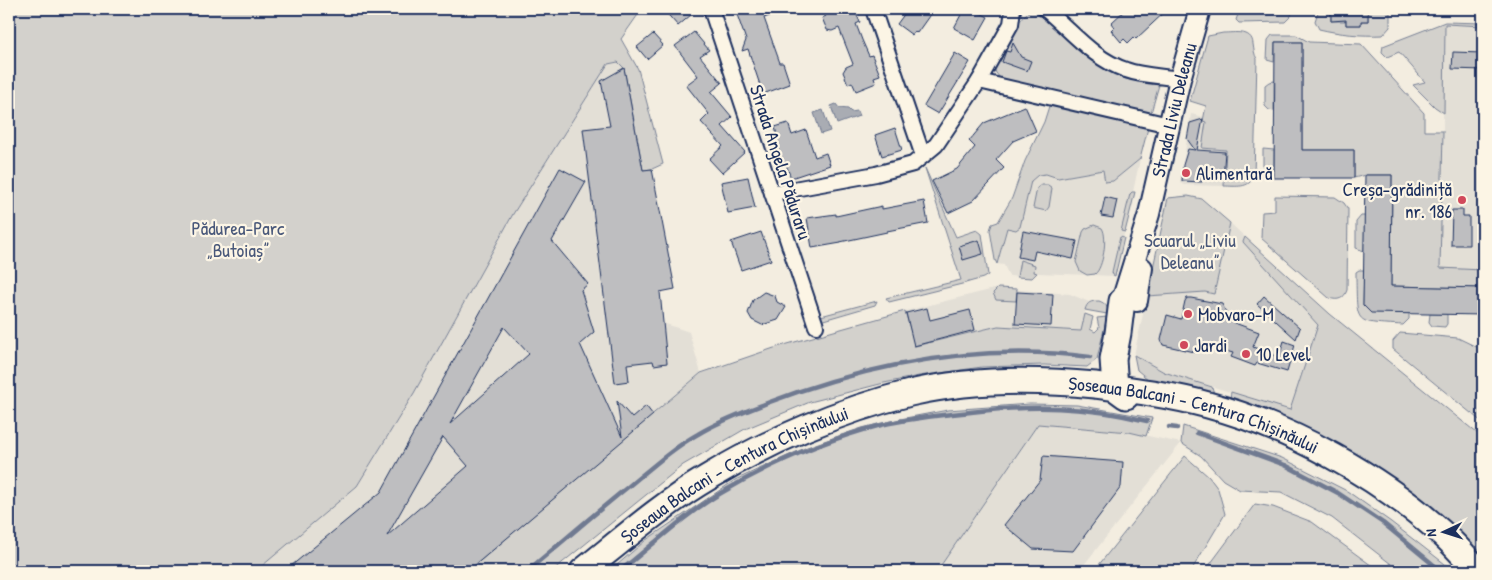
<svg xmlns="http://www.w3.org/2000/svg" width="1492" height="580" font-family="'Patrick Hand',sans-serif">
<rect width="100%" height="100%" fill="#f3ede0"/>
<filter id="ink" filterUnits="userSpaceOnUse"><feTurbulence type="fractalNoise" baseFrequency=".02" numOctaves="2"/><feDisplacementMap in="SourceGraphic" scale="10" xChannelSelector="R" yChannelSelector="G"/><feConvolveMatrix kernelMatrix="1 2 1 2 8 2 1 2 1" color-interpolation-filters="sRGB"/></filter>
<g filter="url(#ink)">
<g fill="#e3dfd6">
<polygon points="1445,24 1483,26 1483,270 1440,269"/>
<polygon points="618,62 624,68 643,170 663,323 689,332 701,373 468,571 256,571 357,486 414,393 513,214 608,64"/>
<polygon points="1191,114 1204,117 1203,121 1206,121 1226,150 1224,186 1184,185 1180,183"/>
<polygon points="1140,159 1115,276 1037,273 1032,278 1009,276 1004,265 997,264 1007,228 1016,230 1031,181 1034,177 1046,174 1058,178 1104,170 1106,182 1113,181"/>
<polygon points="1230,223 1245,237 1243,242 1319,325 1290,410 1164,372 1134,355 1147,296 1206,292 1214,293"/>
<polygon points="998,288 1070,294 1089,302 1086,305 1082,332 998,326 914,346 905,311"/>
<polygon points="1038,424 1129,432 1181,443 1079,571 937,571"/>
</g>
<g fill="#d3d1cc" stroke="#778095">
<polygon points="9,9 642,9 621,39 638,69 663,164 652,169 643,170 624,68 618,62 608,64 513,214 414,393 357,486 256,571 9,571"/>
<polygon points="1240,9 1293,9 1291,16 1285,22 1239,23 1236,20"/>
<path d="M1319,9H1331V21H1346V25H1361V21H1368V10L1390,9V27L1383,35C1360,36 1340,34 1319,29L1315,21Z"/>
<path d="M1030,11L1035,12L1082,50L1114,74L1126,79L1159,85L1150,116L1000,78L996,73L994,68C1002,53 1017,18 1030,11Z"/>
<polygon points="1445,22 1483,23 1483,26 1445,24 1444,113 1435,107 1413,85 1425,82 1399,52 1387,57 1382,52 1383,46"/>
<path d="M1223,33C1234,33 1252,29 1253,44C1254,50 1254,54 1257,59L1254,176C1249,189 1236,186 1224,186L1226,150L1202,148L1206,122L1203,121L1206,106L1190,101L1208,36Z"/>
<polygon points="1272,35 1296,35 1309,42 1361,44 1424,113 1424,131 1443,131 1440,268 1483,270 1483,288 1391,286 1392,175 1365,175 1354,178 1354,150 1302,150 1302,42 1275,42 1274,62 1267,60 1268,40"/>
<polygon points="1274,81 1274,111 1269,110 1265,106 1265,85 1269,82"/>
<polygon points="1050,103 1145,125 1148,128 1140,159 1113,181 1105,182 1103,170 1058,178 1046,174 1038,175 1031,181 1020,227 1016,230 1007,228 997,264 995,260 990,230 992,224 998,222 1012,198 1025,161 1044,122"/>
<polygon points="1263,149 1274,150 1274,178 1266,178 1263,175"/>
<polygon points="925,168 956,237 977,230 982,234 988,275 983,278 962,284 889,302 886,298 961,280"/>
<polygon points="1041,185 1048,185 1052,188 1049,207 1046,211 1033,208 1037,188"/>
<polygon points="1132,192 1135,192 1125,232 1121,231 1130,194"/>
<polygon points="1188,196 1202,199 1230,223 1214,294 1205,292 1147,296 1168,198"/>
<path d="M1275,196L1335,197L1344,203L1348,209L1347,290C1344,299 1338,301 1329,298L1261,238L1262,212L1275,211Z"/>
<polygon points="1361,216 1365,216 1364,251 1356,248 1356,222"/>
<path d="M1094,225L1102,228C1108,237 1103,268 1095,274L1087,275L1080,271L1076,262L1083,232L1085,229Z"/>
<polygon points="1120,237 1124,238 1115,276 1113,275 1112,272"/>
<polygon points="1245,237 1330,314 1483,438 1483,555 1456,528 1350,452 1313,431 1266,409 1230,398 1231,392 1290,410 1318,325 1243,242"/>
<polygon points="1020,260 1035,265 1034,272 1037,273 1032,278 1017,277"/>
<path d="M1359,270H1364L1363,305L1370,312L1409,313V319L1403,325C1354,322 1357,326 1356,277V272Z"/>
<polygon points="998,288 1017,289 1016,301 996,300 993,293"/>
<polygon points="877,301 875,305 820,321 817,317"/>
<path d="M1099,301C1105,303 1109,307 1107,314L1085,310C1087,302 1091,301 1099,301Z"/>
<polygon points="905,311 915,346 998,326 1081,331 1085,314 1093,317 1090,329 1095,332 1099,328 1097,318 1107,317 1097,359 1087,367 1044,365 982,367 919,376 884,383 810,402 745,429 683,465 552,571 468,571 701,373 777,347"/>
<polygon points="1430,314 1447,314 1447,324 1445,327 1432,326 1429,322"/>
<polygon points="1400,333 1458,338 1483,350 1483,423 1393,349 1393,341"/>
<polygon points="1134,355 1164,372 1212,387 1215,397 1149,380 1137,370"/>
<polygon points="1030,404 1077,405 1152,418 1146,436 1129,432 1038,424 937,571 610,571 646,540 735,480 807,447 862,428 900,419 948,410"/>
<polygon points="1183,426 1282,458 1347,491 1391,522 1454,571 1400,571 1332,518 1281,492 1240,490 1223,480 1201,456 1181,443"/>
<polygon points="1185,456 1209,477 1218,489 1225,514 1191,571 1094,571"/>
<polygon points="1255,504 1273,507 1312,522 1379,571 1205,571"/>
</g>
<g fill="#a9acb3" stroke="#707a91">
<polygon points="836,104 839,108 848,109 851,112 857,111 859,116 837,124 831,106"/>
<polygon points="823,110 830,131 821,134 814,113"/>
</g>
<g fill="none" stroke-linecap="round" stroke-linejoin="round">
<g stroke="#707a91" stroke-width="4.5">
<polyline points="1169,427 1177,428"/>
<polyline points="1197,433 1285,465 1338,493 1383,523 1441,571"/>
<path d="M527,571C561,543 594,514 629,486C651,468 673,448 698,434C719,421 744,412 767,403C869,364 980,343 1090,357"/>
<path d="M620,571C653,545 685,514 721,493C771,463 825,440 881,425C910,418 941,415 971,412C1033,405 1085,406 1147,421"/>
</g>
</g>
<g fill="#bebec0" stroke="#1b2f5e" fill-rule="evenodd">
<polygon points="663,9 698,9 678,26"/>
<polygon points="735,9 786,9 786,10 764,18 780,63 783,63 790,84 763,94 748,49 742,51 746,40"/>
<polygon points="823,9 854,9 860,22 856,24 862,40 869,56 872,55 880,75 874,77 876,83 856,91 852,82 848,84 843,72 846,67 853,64 839,28 832,31 827,30 822,18 826,16"/>
<polygon points="908,9 934,9 917,33 915,31 912,35 897,24"/>
<polygon points="964,9 973,9 988,17 975,40 954,28"/>
<polygon points="1126,9 1168,9 1136,39 1134,37 1128,43 1124,39 1121,42 1111,30 1114,27 1111,23"/>
<polygon points="1331,9 1368,9 1368,21 1361,21 1361,25 1346,25 1346,20 1331,21"/>
<polygon points="694,32 709,50 700,56 722,83 711,92 732,117 722,126 745,152 722,173 709,159 723,146 701,122 709,114 686,85 698,76 675,46"/>
<polygon points="653,34 663,45 647,59 637,47"/>
<polygon points="1275,42 1302,42 1302,150 1354,150 1354,178 1274,178"/>
<polygon points="1013,43 1021,57 1031,61 1027,71 1002,62 1006,51 1010,52"/>
<polygon points="1453,52 1482,53 1483,70 1452,69"/>
<polygon points="955,53 970,62 938,114 924,106"/>
<polygon points="624,68 643,170 652,169 675,289 660,292 667,363 654,365 653,361 627,364 629,381 615,383 583,129 610,126 601,81"/>
<polygon points="1025,106 1036,131 1013,141 996,160 1004,168 973,201 948,213 932,181 957,169 975,147 969,141 984,123"/>
<polygon points="1203,119 1197,150 1225,152 1223,178 1202,176 1202,182 1182,181 1183,165 1188,149 1195,150 1187,139 1190,123"/>
<polygon points="788,123 792,135 806,130 815,157 826,153 830,165 791,178 785,162 783,163 775,141 778,139 775,127"/>
<polygon points="895,128 902,150 882,156 875,135"/>
<path d="M560,168L586,182L552,241L588,284L581,290L594,332L580,344L622,437L617,401L632,418L646,406L653,415L468,571H285L381,492ZM504,327L529,354L450,424ZM443,437L468,466L387,536Z"/>
<polygon points="1365,175 1392,175 1391,286 1483,288 1483,315 1371,313 1363,305"/>
<polygon points="748,177 755,208 728,213 721,182"/>
<polygon points="1105,197 1117,200 1113,218 1101,216"/>
<polygon points="924,201 928,223 887,231 887,232 840,242 841,243 812,248 807,218 836,214 836,216 882,206 882,209"/>
<polygon points="1452,210 1463,210 1463,216 1469,216 1469,245 1451,245"/>
<polygon points="1023,231 1077,241 1073,259 1035,251 1033,260 1018,257"/>
<polygon points="761,232 771,260 741,270 731,242"/>
<polygon points="979,240 983,254 963,260 959,246"/>
<polygon points="764,292 775,296 777,302 786,307 778,320 762,325 752,320 748,313 753,300"/>
<polygon points="1017,292 1053,294 1051,326 1015,324"/>
<polygon points="1264,296 1300,328 1296,339 1257,304"/>
<polygon points="1187,298 1191,298 1222,304 1226,312 1224,319 1259,332 1253,347 1279,357 1284,341 1295,345 1287,372 1257,363 1255,366 1231,357 1233,353 1200,344 1198,353 1163,345 1161,340 1167,315 1181,319 1185,301"/>
<polygon points="927,308 930,320 970,310 975,330 914,346 906,313"/>
<polygon points="1043,456 1123,462 1121,487 1073,551 1033,549 1004,525 1040,480"/>
</g>
<g fill="none" stroke-linecap="round" stroke-linejoin="round">
<defs>
<g id="street">
<polyline points="711,9 816,326"/>
<polyline points="873,9 923,156"/>
<path d="M1045,9C1071,30 1093,59 1126,70C1142,76 1163,76 1180,79"/>
<polyline points="979,81 1011,24 1013,9"/>
<polyline points="772,193 876,174 913,164 936,145 979,81 1169,125"/>
</g>
<g id="secondary">
<path id="s1" d="M1122,301L1149,214L1180,79L1200,9"/>
<polyline points="1137,301 1142,268"/>
</g>
<g id="highway">
<polyline points="1122,301 1118,333 1113,359 1115,388 1126,396"/>
<path id="s2" d="M583,571C623,539 663,504 707,478C768,441 841,410 910,393C970,379 1034,379 1095,385C1133,390 1172,395 1208,405C1291,427 1381,477 1444,535C1456,546 1467,559 1478,571"/>
</g>
</defs>
<use href="#street" stroke="#1b2f5e" stroke-width="18"/>
<use href="#secondary" stroke="#1b2f5e" stroke-width="24"/>
<use href="#highway" stroke="#1b2f5e" stroke-width="29"/>
<use href="#street" stroke="#fcf5e5" stroke-width="14"/>
<use href="#secondary" stroke="#fcf5e5" stroke-width="20"/>
<use href="#highway" stroke="#fcf5e5" stroke-width="25"/>
</g>
</g>
<g fill="#d1495b" stroke="#fcf5e5" stroke-width="2">
<circle cx="1186" cy="173" r="5"/>
<circle cx="1462" cy="200" r="5"/>
<circle cx="1188" cy="314" r="5"/>
<circle cx="1184" cy="345" r="5"/>
<circle cx="1246" cy="354" r="5"/>
</g>
<g text-anchor="middle" stroke-width="4.5" stroke-linejoin="round" paint-order="stroke">
<g font-size="19" fill="#1b2f5e" stroke="#fcf5e5">
<text dy="7" stroke="none"><textPath href="#s1" startOffset="198">Strada Liviu Deleanu</textPath></text>
<text transform="translate(781 162) rotate(72)" y="7">Strada Angela Păduraru</text>
<text dy="7" stroke="none"><textPath href="#s2" startOffset="665">Șoseaua Balcani - Centura Chișinăului</textPath></text>
<text dy="7" stroke="none"><textPath href="#s2" startOffset="181">Șoseaua Balcani - Centura Chișinăului</textPath></text>
</g>
<g font-size="19" fill="#1b2f5e" stroke="#fcf5e5" text-anchor="start">
<text x="1196" y="180">Alimentară</text>
<text x="1452" y="196" text-anchor="end">Creșa-grădiniță<tspan x="1452" dy="22">nr. 186</tspan></text>
<text x="1198" y="321">Mobvaro-M</text>
<text x="1194" y="352">Jardi</text>
<text x="1256" y="361">10 Level</text>
</g>
<g font-size="19" fill="#49587a" stroke="#fcf5e5">
<text x="238" y="235">Pădurea-Parc<tspan x="238" dy="22">„Butoiaș”</tspan></text>
<text x="1190" y="247">Scuarul „Liviu<tspan x="1190" dy="22">Deleanu”</tspan></text>
</g>
</g>
<rect width="1492" height="580" fill="none" stroke="#fcf5e5" stroke-width="30"/>
<rect x="15" y="15" width="1462" height="550" fill="none" stroke="#1b2f5e" stroke-width="2" filter="url(#ink)"/>
<g transform="translate(1444 532) rotate(266)" stroke="#fcf5e5" stroke-width="4" paint-order="stroke">
<path d="M0-4L9 19L0 12L-9 19Z" fill="#1b2f5e"/>
<text y="-8" font-size="14" font-weight="bold" text-anchor="middle" fill="#1b2f5e">N</text>
</g>
</svg>
